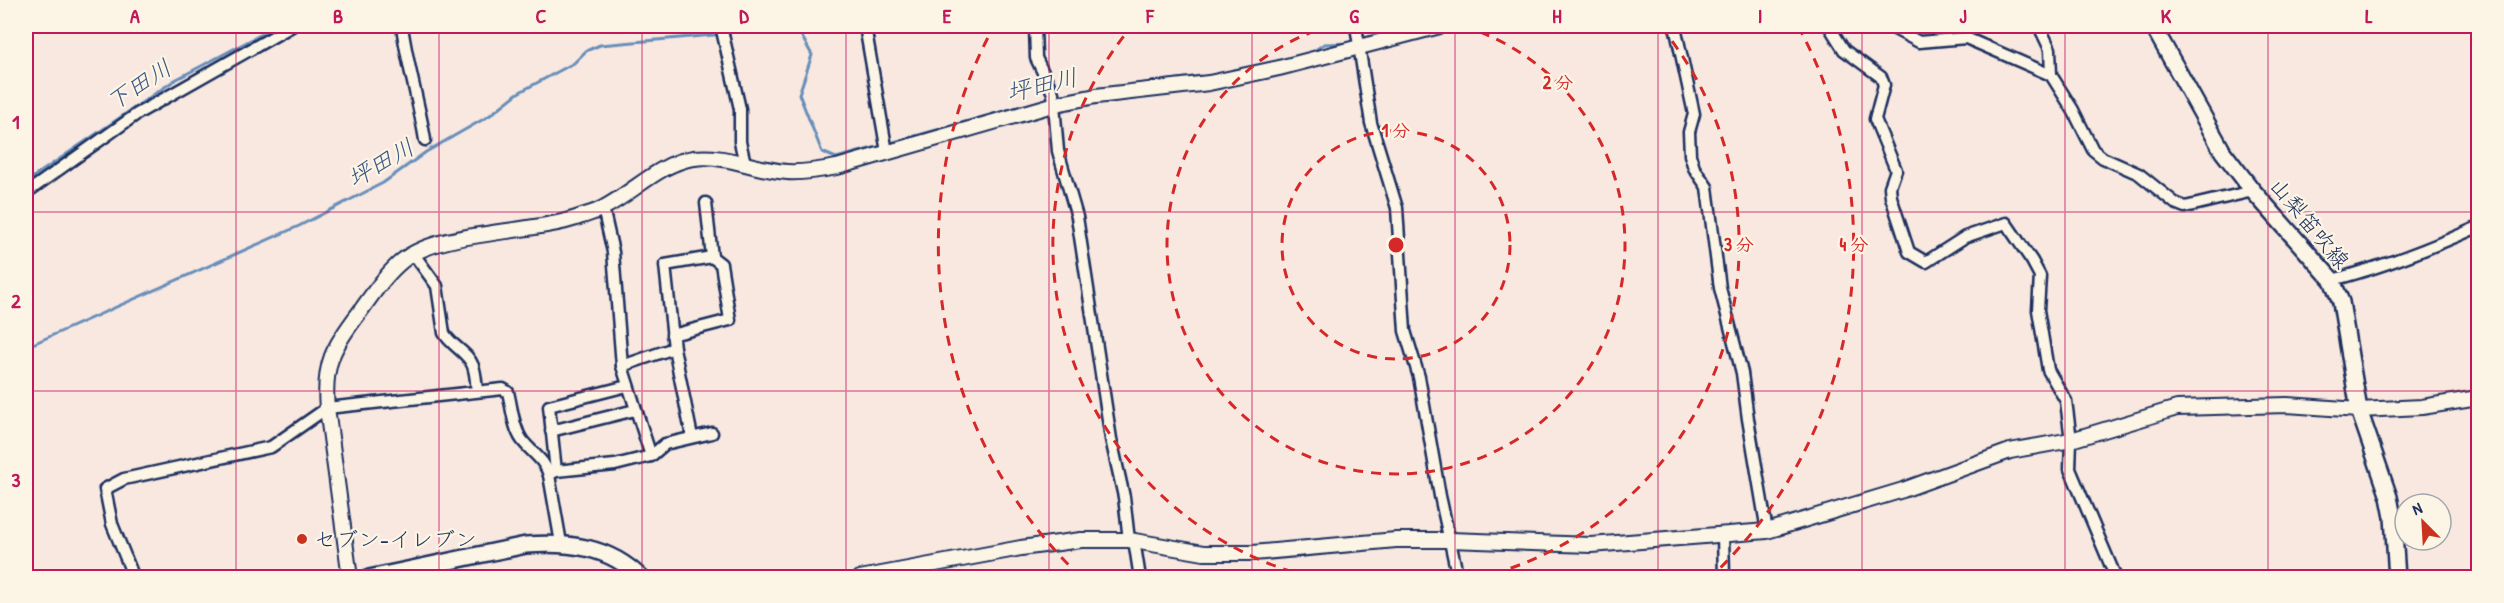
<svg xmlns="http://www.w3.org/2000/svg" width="2504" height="603" font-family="'Patrick Hand','Klee One',sans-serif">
<rect width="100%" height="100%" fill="#f8e8e0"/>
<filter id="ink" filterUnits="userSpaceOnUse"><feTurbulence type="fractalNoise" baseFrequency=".0167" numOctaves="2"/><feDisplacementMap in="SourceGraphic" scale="12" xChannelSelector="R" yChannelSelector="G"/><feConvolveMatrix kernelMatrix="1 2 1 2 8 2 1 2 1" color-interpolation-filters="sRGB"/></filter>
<g filter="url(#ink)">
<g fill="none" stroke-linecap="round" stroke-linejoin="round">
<g stroke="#678eba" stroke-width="3">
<polyline points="796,26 812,55 799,94 822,152 836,158 877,147"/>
<polyline points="1366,38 1413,26"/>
<polyline points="1311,53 1324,44 1351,43"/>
<polyline points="1215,75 1223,73"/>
<polyline points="1128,86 1200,76"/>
<polyline points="1057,96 1091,90"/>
<polyline points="894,142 1050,98"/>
<polyline points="26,182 175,80 277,26"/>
<polyline points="26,347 299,226 383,183 426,152 489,116 518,93 574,63 586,51 600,45 725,34 751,26"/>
</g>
<defs>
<g id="minor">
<path d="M402,26C407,64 419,102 425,140"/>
<polyline points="721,26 740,109 740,142 745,163"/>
<polyline points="865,26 887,152"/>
<polyline points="1035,26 1036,58 1053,93 1058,151 1077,217 1111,439 1124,497 1129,540"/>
<polyline points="1356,26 1371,123 1397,208 1405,331 1419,377 1440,496 1458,578"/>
<polyline points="1675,26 1694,114 1689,132 1690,155 1694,168 1707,187 1720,288 1742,373 1748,419 1767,531"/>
<polyline points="1829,26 1844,50 1881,77 1884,85 1875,119 1896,170 1890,187 1891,197 1909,252 1926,262 1965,237 2006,223 2032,261 2040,276 2038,310 2048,370 2066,401 2071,440 2070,469 2116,578"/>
<polyline points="1889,26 1919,42 1966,38 2051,75"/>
<polyline points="2039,26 2050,49 2051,75 2073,110 2093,150 2103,158 2139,174 2175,203 2185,207 2253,191"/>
<polyline points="26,193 137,114 292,26"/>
<polyline points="603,208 613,252 622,366 651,456"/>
<path d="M413,253L437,286L444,333C451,346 468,352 473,366C476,374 476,383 477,391"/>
<path d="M2332,280C2383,267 2431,248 2478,227"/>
<polyline points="672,335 730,320 721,264 712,257 706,203"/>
<polyline points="622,366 674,348"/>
<polyline points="551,431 635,410"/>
<polyline points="692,437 674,348 665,265 712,257"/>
<polyline points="556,471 549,406 627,386"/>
<polyline points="1723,535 1724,578"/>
<polyline points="1134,540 1140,578"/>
<polyline points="561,543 549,475 556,471 615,465 651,456 665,444 712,433"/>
<path d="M134,578L112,524L105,489L124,479L271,447L327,408L503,389L508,392C512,408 513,427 522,440C531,452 545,460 549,475"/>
</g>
<g id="tertiary">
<path d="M350,578L327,408C323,364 333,347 359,313C372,295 385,275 402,261C441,229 532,235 582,216C588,214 596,212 603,208C633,193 659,163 694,158C726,154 755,170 787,172C804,173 821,170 837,167L1056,104L1096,96L1209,83L1279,68L1440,26"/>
<polyline points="860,578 1021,548 1081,540 1129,540 1204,553 1253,553 1396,540 1450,540 1591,545 1767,531 1903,490 2010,451 2071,440 2177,408 2287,405 2359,410 2422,407 2478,398"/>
</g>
<g id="secondary">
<polyline points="2153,26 2223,152 2253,191 2332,280 2341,302 2359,410 2389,497 2393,517 2397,578"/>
<path d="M369,578L526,545C569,542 609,546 641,578"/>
</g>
</defs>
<use href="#minor" stroke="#1b2f5e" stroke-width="15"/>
<use href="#tertiary" stroke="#1b2f5e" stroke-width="18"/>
<use href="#secondary" stroke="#1b2f5e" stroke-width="20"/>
<use href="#minor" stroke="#fcf5e5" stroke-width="10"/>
<use href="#tertiary" stroke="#fcf5e5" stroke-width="14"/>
<use href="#secondary" stroke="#fcf5e5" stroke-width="15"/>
</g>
</g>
<path fill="none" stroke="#c2185b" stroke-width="1.5" stroke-opacity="0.55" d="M236,26V578M439,26V578M642,26V578M846,26V578M1049,26V578M1252,26V578M1455,26V578M1658,26V578M1862,26V578M2065,26V578M2268,26V578M26,212H2478M26,391H2478"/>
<g fill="none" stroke="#d62828" stroke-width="3" stroke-dasharray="10 8">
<circle cx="1396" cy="245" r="114"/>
<path d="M1463 26A229 229 0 1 1 1329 26"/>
<path d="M1310 577A343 343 0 0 1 1131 27M1661 27A343 343 0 0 1 1482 577"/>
<path d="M1081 577A458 458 0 0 1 994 26M1798 26A458 458 0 0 1 1711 577"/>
</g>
<circle fill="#c8321e" stroke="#fcf5e5" stroke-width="2" cx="302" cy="539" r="6"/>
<g text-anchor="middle" stroke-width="4.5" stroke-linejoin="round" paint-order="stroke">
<g font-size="22" fill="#1b2f5e" stroke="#fcf5e5">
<text transform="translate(2310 223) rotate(50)" y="8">山梨笛吹線</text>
</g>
<g font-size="22" fill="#1b2f5e" stroke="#fcf5e5" text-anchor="start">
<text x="314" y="547">セブン-イレブン</text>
</g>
<g font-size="24" font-style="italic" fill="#3b5684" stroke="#fcf5e5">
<text transform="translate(139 85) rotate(-33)" y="8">下田川</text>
<text transform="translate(1042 85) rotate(-13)" y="8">坪田川</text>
<text transform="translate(381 163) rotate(-30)" y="8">坪田川</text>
</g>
</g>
<circle cx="1396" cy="245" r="9" fill="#d62828" stroke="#fcf5e5" stroke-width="3"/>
<g font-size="18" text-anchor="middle" font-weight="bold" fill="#d62828" stroke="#fcf5e5" stroke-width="4.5" stroke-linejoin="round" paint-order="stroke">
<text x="1558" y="89">2 分</text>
<text x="1396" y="137">1 分</text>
<text x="1739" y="251">3 分</text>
<text x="1854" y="251">4 分</text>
</g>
<rect width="2504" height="603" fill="none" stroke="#fcf5e5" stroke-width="66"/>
<g transform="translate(2423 522) rotate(336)"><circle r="28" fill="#fcf5e5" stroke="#a2a6af" stroke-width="1.5"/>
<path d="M0-4.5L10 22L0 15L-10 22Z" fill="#c8321e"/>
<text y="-9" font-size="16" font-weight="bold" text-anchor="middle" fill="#1b2f5e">N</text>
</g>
<rect x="33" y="33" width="2438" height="537" fill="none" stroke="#c2185b" stroke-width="2"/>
<g font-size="20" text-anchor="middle" font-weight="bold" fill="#c2185b">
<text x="135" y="23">A</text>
<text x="338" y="23">B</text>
<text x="541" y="23">C</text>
<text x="744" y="23">D</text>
<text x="947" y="23">E</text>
<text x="1150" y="23">F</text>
<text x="1354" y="23">G</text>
<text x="1557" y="23">H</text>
<text x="1760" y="23">I</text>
<text x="1963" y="23">J</text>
<text x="2166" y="23">K</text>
<text x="2369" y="23">L</text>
<text x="16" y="129">1</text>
<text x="16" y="308">2</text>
<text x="16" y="487">3</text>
</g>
</svg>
